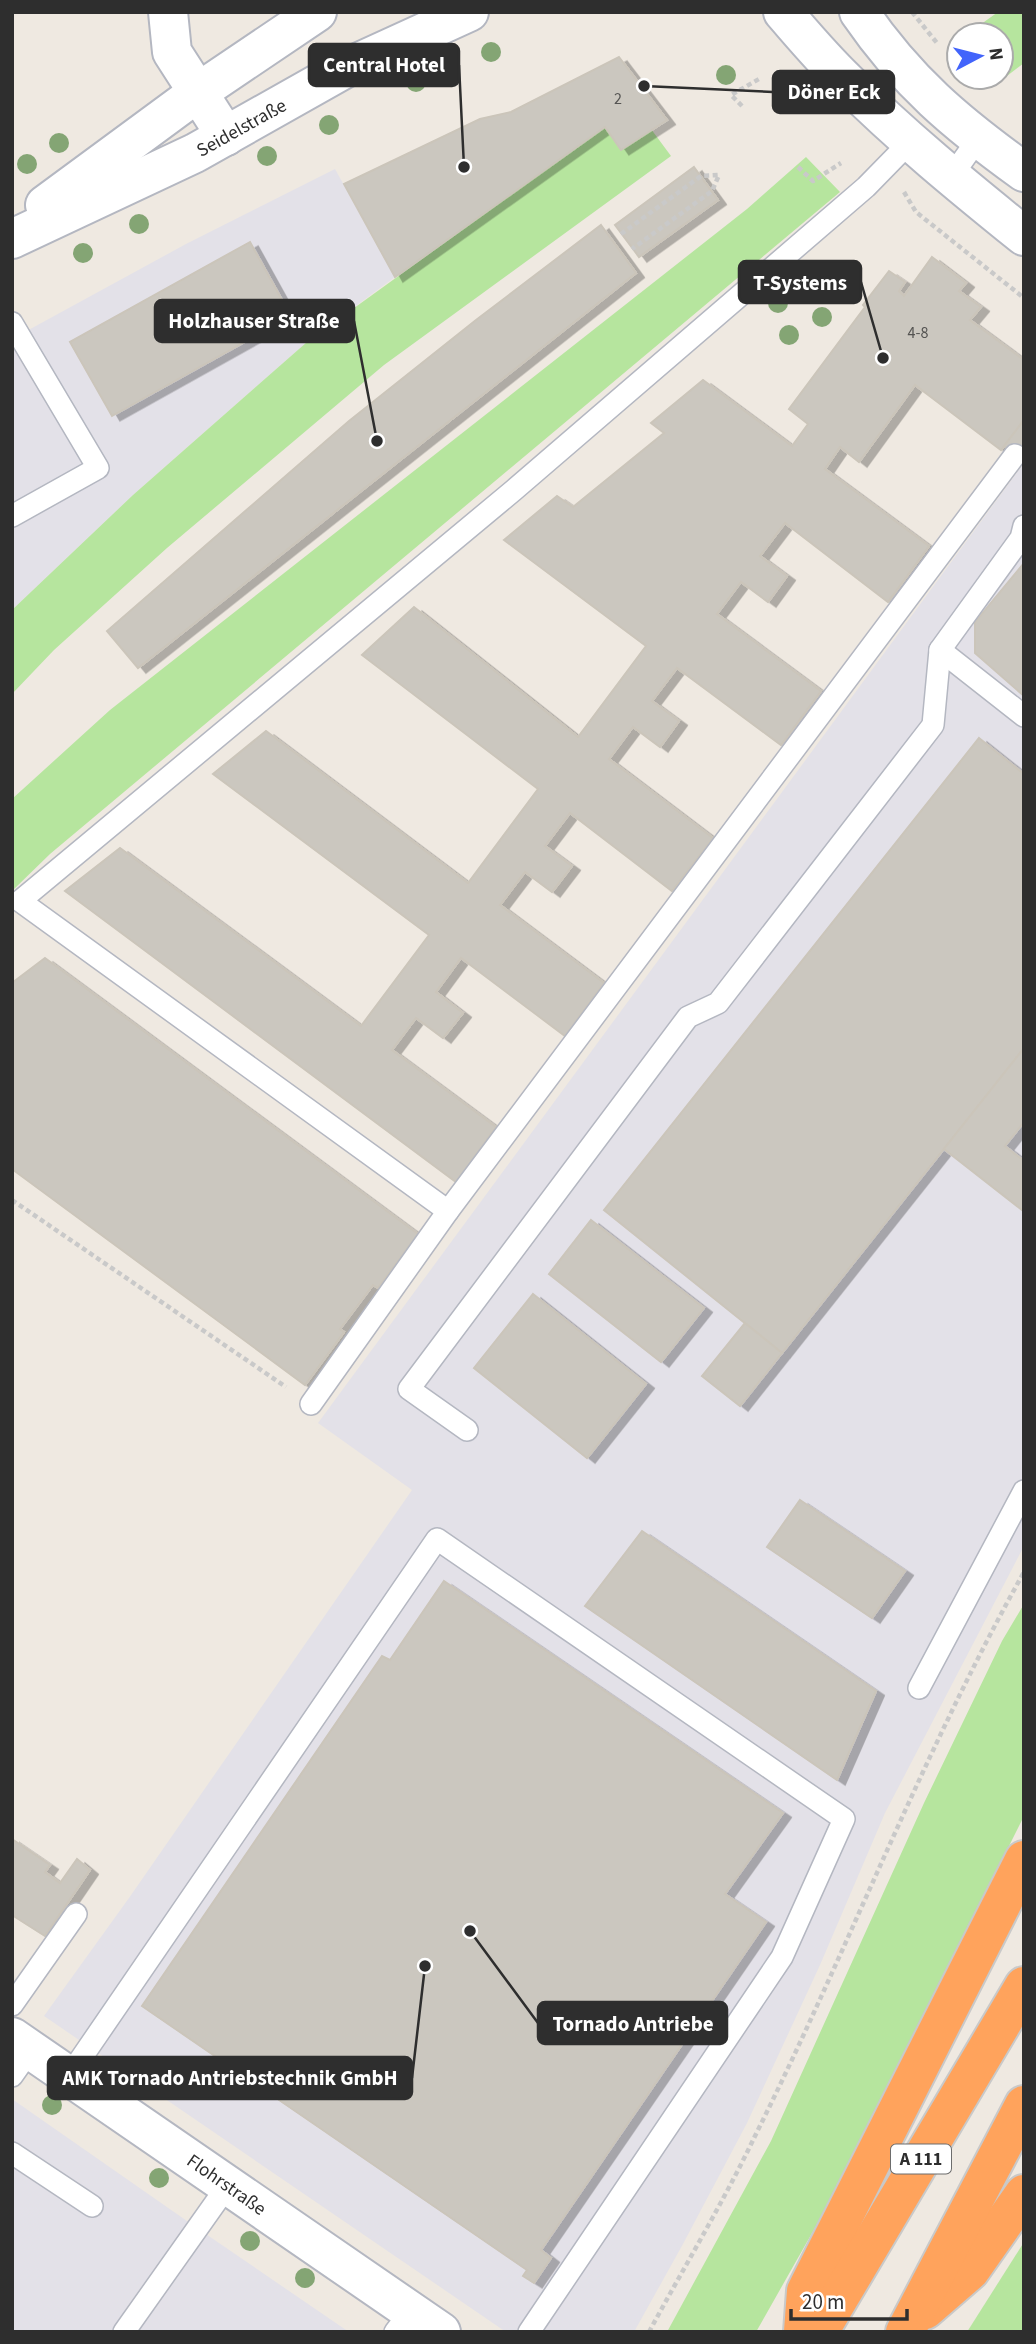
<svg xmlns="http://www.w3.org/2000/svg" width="1036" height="2344" font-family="'Source Sans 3',sans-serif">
<defs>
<filter id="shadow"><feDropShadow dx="8" dy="4.5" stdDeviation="0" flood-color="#0004"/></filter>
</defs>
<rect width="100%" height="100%" fill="#efe9e1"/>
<g fill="#e3e1e8">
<polygon points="335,169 395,277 307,342 133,495 12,610 12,339 186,244"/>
<polygon points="1024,463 1024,1546 885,1813 820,1965 747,2123 683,2244 634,2332 506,2332 44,2016 129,1898 412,1490 318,1423"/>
<polygon points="12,2099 197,2228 349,2332 12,2332"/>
</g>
<g fill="#b6e59e">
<polygon points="998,12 1024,12 1024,63 1003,79 1001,35 971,35 970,32"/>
<polygon points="605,127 621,150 651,129 671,156 384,365 167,548 54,650 12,694 12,610 133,495 307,342"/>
<polygon points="806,157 840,192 50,854 12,891 12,799 110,710 747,209"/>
<polygon points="1024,1604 1024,1816 841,2182 756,2332 667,2332 771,2141 924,1803 1002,1641"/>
<polygon points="1024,2242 1024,2332 967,2332"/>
</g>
<g fill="#cbc7bf" stroke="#cbc5ba" stroke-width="2" filter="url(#shadow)">
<polygon points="619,57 667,120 621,150 605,127 395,277 344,184 480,119 511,112"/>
<polygon points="694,167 718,200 639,257 615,225"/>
<polygon points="601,225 636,273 138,668 107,631 349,421 476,320"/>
<polygon points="250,242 291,316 112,416 70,342"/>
<polygon points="932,257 966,283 959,291 981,307 970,320 1024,360 1024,420 1001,450 915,385 859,462 840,447 825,469 929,546 888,602 785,523 760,556 787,576 768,602 741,582 717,614 821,691 781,745 677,668 652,701 679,721 660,747 633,727 609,759 713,838 672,891 570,813 545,846 572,866 552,892 525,872 500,905 604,983 565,1036 461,958 436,992 463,1013 443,1038 416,1018 392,1050 496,1127 456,1182 65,891 120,848 361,1026 429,935 213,774 266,731 468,883 538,789 362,655 414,607 578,737 646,646 504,540 557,496 573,507 664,433 651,423 703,380 792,446 808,424 789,409 865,307 863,305 889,271 905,282 899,291 904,296"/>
<polygon points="1024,420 1024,461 1004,446"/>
<polygon points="1024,563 1024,696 975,653 975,622"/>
<polygon points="979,738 1024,774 1024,1048 782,1353 604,1210"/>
<polygon points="45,958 418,1234 378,1288 373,1285 340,1329 344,1332 305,1385 12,1169 12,983"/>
<polygon points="1024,1048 1024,1122 1005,1146 1024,1161 1024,1207 1022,1210 944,1149"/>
<polygon points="591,1220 704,1308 661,1362 549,1274"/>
<polygon points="533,1294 646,1384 587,1458 474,1368"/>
<polygon points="745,1323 782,1353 740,1406 702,1376"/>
<polygon points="800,1500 905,1571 872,1618 767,1547"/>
<polygon points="642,1531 876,1691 837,1780 585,1606"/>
<polygon points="444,1581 783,1813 725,1894 766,1922 541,2250 551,2258 534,2283 523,2276 527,2270 142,2006 382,1656 390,1660"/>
<polygon points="12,1839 50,1865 45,1872 60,1883 77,1859 90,1870 45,1936 12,1915"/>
</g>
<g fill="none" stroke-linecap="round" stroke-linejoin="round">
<defs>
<g id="service">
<polyline points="911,141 866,187 514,490 20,901 448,1211 1015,455"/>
<polyline points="951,177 978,139"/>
<polyline points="12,323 98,468 12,516"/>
<polyline points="940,650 1024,716"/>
<polyline points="311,1404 448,1211"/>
<polyline points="467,1430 409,1389 688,1017 718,1003 933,725 940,650 1021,538 1024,526"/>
<polyline points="919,1688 1024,1491"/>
<polyline points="12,2005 76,1914"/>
<polyline points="12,2076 31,2049"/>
<polyline points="69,2076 437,1539 844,1819 782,1957 529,2332"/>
<polyline points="12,2153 92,2206"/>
<polyline points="124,2332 228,2185"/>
<polyline points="395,2332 411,2311"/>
</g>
<g id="minor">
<polyline points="168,12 172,52 226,136"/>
<polyline points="12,2037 441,2332"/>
</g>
<g id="secondary">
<path d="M783,12C803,35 823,59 845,80C901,136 962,186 1024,236"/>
<path d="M859,12C907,82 956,123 1024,172"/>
<polyline points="45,205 197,93 317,12"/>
<polyline points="12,239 195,153 344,69 469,12"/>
</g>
<g id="motorway">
<polyline points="925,2310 970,2271 1024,2194"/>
<polyline points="803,2332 806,2291 1024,1860"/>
<polyline points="819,2332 1024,1986"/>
<polyline points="905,2332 1024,2105"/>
</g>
</defs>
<use href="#service" stroke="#b4b7c1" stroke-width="24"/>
<use href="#minor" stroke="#b4b7c1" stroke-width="42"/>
<use href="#secondary" stroke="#b4b7c1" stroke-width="42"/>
<use href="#motorway" stroke="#c9c9c9" stroke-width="42"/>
<g stroke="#c9c9c9" stroke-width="4.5" stroke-dasharray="5 3.5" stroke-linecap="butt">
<polyline points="912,12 937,43"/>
<polyline points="742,106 731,95 759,79"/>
<polyline points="798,167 813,181 841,163"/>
<polyline points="904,192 916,212 1024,298"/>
<polyline points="621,234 701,176 719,175 712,191 632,249"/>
<polyline points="12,1200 286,1387"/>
<path d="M649,2332C684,2267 723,2203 755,2136C848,1950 922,1754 1024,1572"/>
</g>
<use href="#service" stroke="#fff" stroke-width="21"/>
<use href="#minor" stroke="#fff" stroke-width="38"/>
<use href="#secondary" stroke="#fff" stroke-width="38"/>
<use href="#motorway" stroke="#ffa35c" stroke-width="38"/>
</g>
<g fill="#84a574">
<circle cx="491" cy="52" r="10"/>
<circle cx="726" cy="75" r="10"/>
<circle cx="416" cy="82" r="10"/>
<circle cx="329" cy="125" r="10"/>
<circle cx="59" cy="143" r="10"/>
<circle cx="267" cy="156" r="10"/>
<circle cx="27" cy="164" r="10"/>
<circle cx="139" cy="224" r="10"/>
<circle cx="83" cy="253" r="10"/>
<circle cx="778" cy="303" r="10"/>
<circle cx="822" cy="317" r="10"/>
<circle cx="789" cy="335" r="10"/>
<circle cx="52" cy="2105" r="10"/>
<circle cx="159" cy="2178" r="10"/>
<circle cx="250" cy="2241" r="10"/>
<circle cx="305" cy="2278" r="10"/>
</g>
<g text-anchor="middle" stroke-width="5" stroke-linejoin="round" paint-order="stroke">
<g font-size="16" fill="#555452">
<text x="618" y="104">2</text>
<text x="918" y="338">4-8</text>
</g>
<rect fill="#fff" stroke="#6d6d6d" stroke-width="2" x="891" y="2144.5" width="60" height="29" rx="5"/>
<g font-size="18" font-weight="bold" fill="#2e2e2e">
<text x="921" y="2165">A 111</text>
</g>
<g font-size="19" fill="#2e2e2e" stroke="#fff">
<text transform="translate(241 127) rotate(-29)" y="7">Seidelstraße</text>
<text transform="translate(227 2184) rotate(35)" y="7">Flohrstraße</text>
</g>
</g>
<path fill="none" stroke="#2e2e2e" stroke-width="2.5" d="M464 167L459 65M644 86L773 92M883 358L861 282M377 441L354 321M470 1931L538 2023M425 1966L412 2078"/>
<g fill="#2e2e2e" stroke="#fff" stroke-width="2.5">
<circle cx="464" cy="167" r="7"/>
<circle cx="644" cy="86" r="7"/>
<circle cx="883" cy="358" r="7"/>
<circle cx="377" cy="441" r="7"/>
<circle cx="470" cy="1931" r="7"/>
<circle cx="425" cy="1966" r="7"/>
</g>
<g fill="#2e2e2e" stroke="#2e2e2e" stroke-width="2.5">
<rect x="309" y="44" width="150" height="42" rx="7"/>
<rect x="773" y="71" width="121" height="42" rx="7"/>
<rect x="739" y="261" width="122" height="42" rx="7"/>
<rect x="155" y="300" width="199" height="42" rx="7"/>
<rect x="538" y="2002" width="189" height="42" rx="7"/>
<rect x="48" y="2057" width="364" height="42" rx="7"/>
</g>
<g font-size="21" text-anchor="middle" font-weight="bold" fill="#fff">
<text x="384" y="72">Central Hotel</text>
<text x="834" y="99">Döner Eck</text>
<text x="800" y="290">T-Systems</text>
<text x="254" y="328">Holzhauser Straße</text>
<text x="633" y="2031">Tornado Antriebe</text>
<text x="230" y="2085">AMK Tornado Antriebstechnik GmbH</text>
</g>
<rect width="1036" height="2344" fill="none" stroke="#2e2e2e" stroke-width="28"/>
<g transform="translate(980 56) rotate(83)"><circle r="33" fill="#ffffff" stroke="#ababab" stroke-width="2"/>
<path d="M0-5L12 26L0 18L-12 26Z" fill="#4264fb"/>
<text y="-10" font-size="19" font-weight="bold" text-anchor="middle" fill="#2e2e2e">N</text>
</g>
<path d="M791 2309v10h116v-10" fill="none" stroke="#2e2e2e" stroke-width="3.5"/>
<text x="802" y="2309" font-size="21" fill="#2e2e2e" stroke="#ffffff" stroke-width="5" paint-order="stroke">20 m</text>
</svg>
